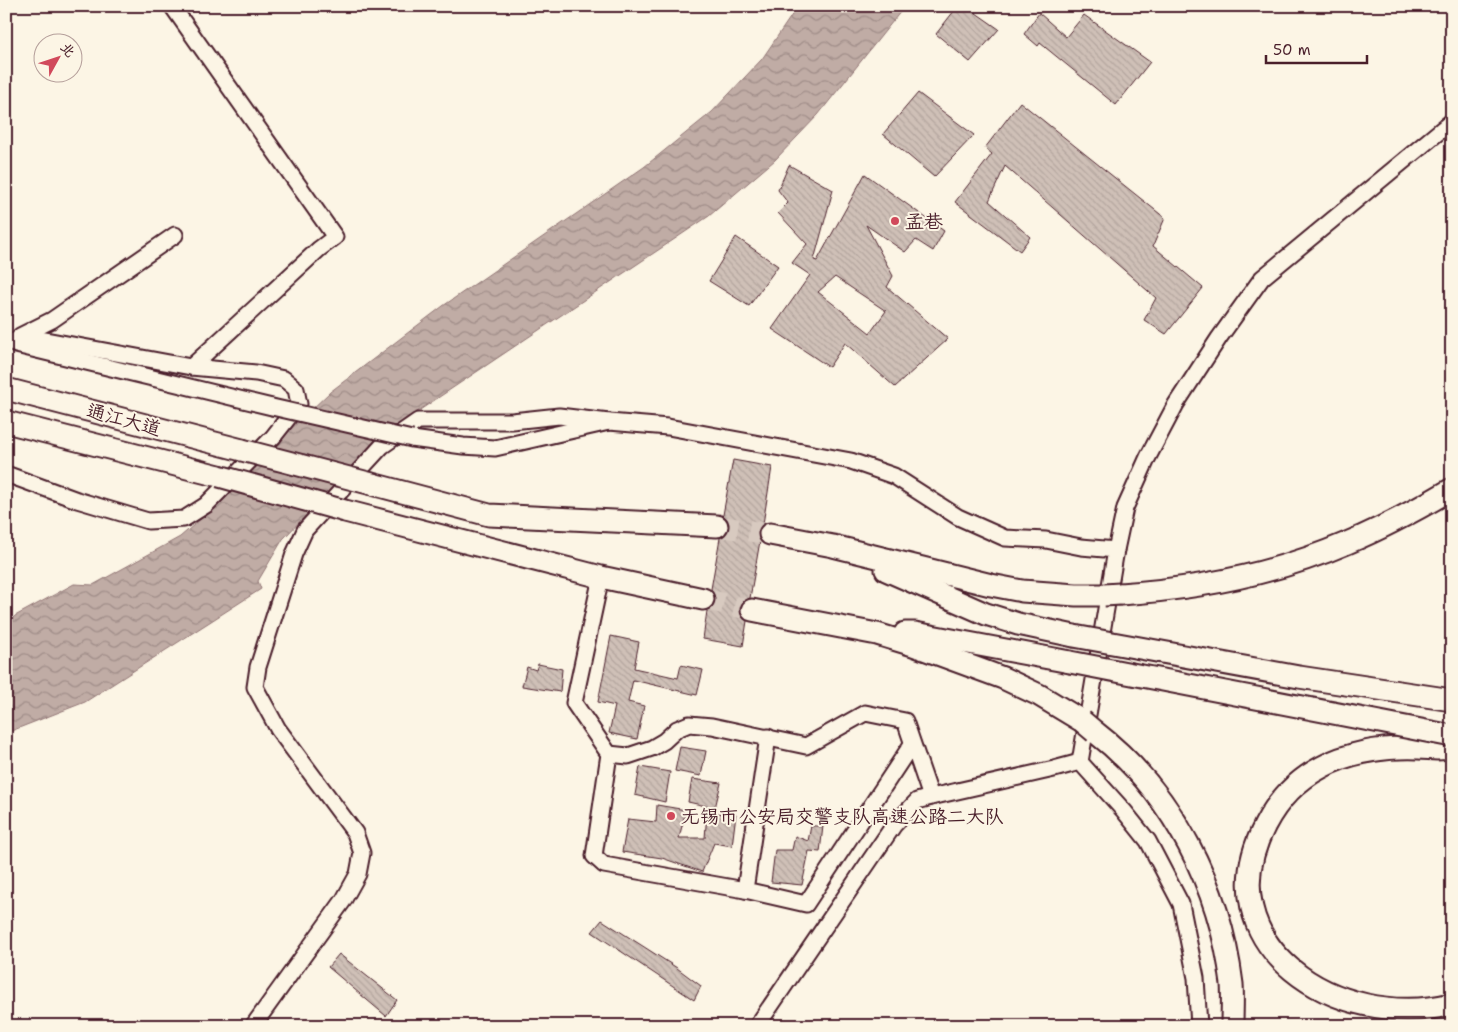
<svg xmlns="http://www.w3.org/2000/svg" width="1458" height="1032" font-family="'Shantell Sans','LXGW WenKai TC',sans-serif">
<defs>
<pattern id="water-waves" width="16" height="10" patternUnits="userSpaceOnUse" patternTransform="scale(1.25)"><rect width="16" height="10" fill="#c0aca5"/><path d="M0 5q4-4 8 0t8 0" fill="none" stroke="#9e8b87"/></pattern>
<pattern id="building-back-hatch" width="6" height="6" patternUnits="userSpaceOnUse" patternTransform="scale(1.25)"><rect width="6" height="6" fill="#cfc0b7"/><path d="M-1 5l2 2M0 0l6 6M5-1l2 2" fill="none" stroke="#b3a59e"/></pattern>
</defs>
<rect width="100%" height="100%" fill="#fcf5e5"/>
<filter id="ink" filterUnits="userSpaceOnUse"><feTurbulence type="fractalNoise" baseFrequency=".02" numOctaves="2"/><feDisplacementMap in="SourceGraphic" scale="10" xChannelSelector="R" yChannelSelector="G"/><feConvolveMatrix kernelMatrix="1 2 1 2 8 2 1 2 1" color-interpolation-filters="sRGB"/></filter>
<g filter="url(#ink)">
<polygon fill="url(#water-waves)" stroke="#917474" points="798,6 905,6 818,115 775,160 709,216 396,426 370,449 283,539 258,581 261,589 85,702 6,733 6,626 15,616 74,584 93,585 180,537 225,498 288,432 330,392 443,306 644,167 712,112 762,59"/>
<g fill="url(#building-back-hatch)" stroke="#4a1f2b" fill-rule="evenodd">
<polygon points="958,6 966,6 999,29 970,62 936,34"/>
<polygon points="1039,13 1066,37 1084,15 1150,62 1116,105 1040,43 1038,46 1024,34"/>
<polygon points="918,93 974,135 934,177 883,134"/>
<polygon points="1020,102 1165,218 1153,246 1203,288 1166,334 1144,320 1156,298 1005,166 989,201 1030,237 1020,251 955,202 992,154 985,148"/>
<path d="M789,165L833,190L814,260L817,261L865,174L944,231L933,251L916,240L905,252L866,225L893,276L887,287L948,339L895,387L845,343L829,367L772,329L810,275L792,263L807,244L778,213L788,203L778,190ZM835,277L886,311L870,333L818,292Z"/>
<polygon points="736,237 778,266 749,306 709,281"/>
<polygon points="733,460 772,467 763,524 758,532 760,541 750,598 743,602 740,608 740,615 747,621 743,646 703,639 707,611 713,607 715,601 715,595 711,589 720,538 727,533 729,527 728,520 723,515"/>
<polygon points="611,636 639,642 634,668 678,678 681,665 703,670 697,695 633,680 628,702 644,706 637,739 609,733 615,706 598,702"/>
<polygon points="538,664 562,669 560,692 522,686 527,667 536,670"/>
<polygon points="680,747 706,751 701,776 675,771"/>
<polygon points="640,767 670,772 665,802 635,795"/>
<polygon points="692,779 721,783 715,808 688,802"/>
<polygon points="657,805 686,810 679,838 705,838 707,813 736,814 732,846 714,843 702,872 662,858 622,852 628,819 656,822"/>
<polygon points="811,826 823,826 820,852 809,851 802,885 771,882 775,850 792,850 795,836 808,841"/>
<polygon points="602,920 677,968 701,986 694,1000 592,932"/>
<polygon points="339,954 397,1000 386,1016 328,967"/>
</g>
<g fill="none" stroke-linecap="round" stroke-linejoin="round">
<g stroke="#d8cac0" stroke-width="21" stroke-dasharray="21 11" stroke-linecap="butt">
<polyline points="717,526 770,534"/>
<polyline points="703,599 752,610"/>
</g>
<defs>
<g id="minor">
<polyline points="172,6 335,237 319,249 191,367"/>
<polyline points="20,336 52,320 175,235"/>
<polyline points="16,345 272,407"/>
<polyline points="412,439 463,446 495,448 609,422 668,427 851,461 894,476 958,517 1005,538 1046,540 1081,547 1116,550"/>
<polyline points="6,474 77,500 148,521 184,519 206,505 273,437 299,404 296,389 284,379 256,373 191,367 35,338 7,342"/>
<polyline points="601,577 574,703 609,754 594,856 604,865 745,890"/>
<polyline points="768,737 745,890 806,904 912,744"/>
<polyline points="609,754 628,756 652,748 664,741 677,729 689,724 712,726 806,746 865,713 905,721 931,797"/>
<polyline points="1080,762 1116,550 1125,508 1148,457 1176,404 1219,338 1262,278 1452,121"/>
<polyline points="253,1026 343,901 358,874 362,853 355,833 278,729 255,687 258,667 294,554 305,530 382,446 418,421 512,421 559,416 609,422"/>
<polyline points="757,1026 894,825 917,801 931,797 1054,769 1080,762 1124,811 1148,841 1181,904 1196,978 1199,1026"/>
</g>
<g id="highway">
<polyline points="6,389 242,450"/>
<polyline points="6,422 219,476"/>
<polyline points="372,484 489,515 717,526"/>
<polyline points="345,511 601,577 703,599"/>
<polyline points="770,534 833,546 991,585 1022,591 1076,595 1104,595"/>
<polyline points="886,570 986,614 1018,624 1074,636"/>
<path d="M1120,594C1197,589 1275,574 1347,543C1383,528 1418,509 1452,489"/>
<polyline points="752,610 877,634 913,645 1003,678 1039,695 1082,721"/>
<polyline points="905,633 915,633 1070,662"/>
<path d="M1095,732C1173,792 1220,887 1232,984C1233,997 1232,1012 1232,1026"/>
<path d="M1452,747C1440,751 1430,748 1418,748C1385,747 1352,751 1322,767C1297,780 1278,800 1265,825C1203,944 1336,1032 1452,1004"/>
</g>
</defs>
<use href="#minor" stroke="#4a1f2b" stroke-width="19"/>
<use href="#highway" stroke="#4a1f2b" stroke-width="25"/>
<use href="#minor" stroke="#fcf5e5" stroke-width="15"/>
<use href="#highway" stroke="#fcf5e5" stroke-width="21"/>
<defs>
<polyline id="minor-bridge" points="272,407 412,439"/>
<g id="highway-bridge">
<polyline points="242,450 372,484"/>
<polyline points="219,476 345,511"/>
<polyline points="1104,595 1120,594"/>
<polyline points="1074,636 1299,677 1452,700"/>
<polyline points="1070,662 1452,736"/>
<polyline points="1082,721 1095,732"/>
</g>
</defs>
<use href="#minor-bridge" stroke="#4a1f2b" stroke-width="19" stroke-linecap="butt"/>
<use href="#highway-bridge" stroke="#4a1f2b" stroke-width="25" stroke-linecap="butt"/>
<use href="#minor-bridge" stroke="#fcf5e5" stroke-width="15"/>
<use href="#highway-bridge" stroke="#fcf5e5" stroke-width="21"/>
</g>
</g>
<g fill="#d1495b" stroke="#fcf5e5" stroke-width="2">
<circle cx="895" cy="221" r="5"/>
<circle cx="671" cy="816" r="5"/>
</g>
<g text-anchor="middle" stroke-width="4" stroke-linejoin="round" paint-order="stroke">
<g font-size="19" fill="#4a1f2b" stroke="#fcf5e5" text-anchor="start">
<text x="905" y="228">孟巷</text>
<text x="681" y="823">无锡市公安局交警支队高速公路二大队</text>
</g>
<g font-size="19" fill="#4a1f2b" stroke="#fcf5e5">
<text transform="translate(124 419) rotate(15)" y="7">通江大道</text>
</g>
</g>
<rect width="1458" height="1032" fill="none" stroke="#fcf5e5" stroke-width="25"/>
<rect x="12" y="12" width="1433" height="1007" fill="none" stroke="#4a1f2b" stroke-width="2" filter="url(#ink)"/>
<g transform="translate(58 58) rotate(50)"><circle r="24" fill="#fcf5e5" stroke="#b59f9b"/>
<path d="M0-4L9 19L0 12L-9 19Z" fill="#d1495b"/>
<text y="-8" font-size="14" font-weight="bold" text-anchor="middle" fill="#4a1f2b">北</text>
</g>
<path d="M1266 55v8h101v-8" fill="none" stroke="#4a1f2b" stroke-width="2.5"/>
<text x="1273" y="55" font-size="15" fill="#4a1f2b" stroke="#fcf5e5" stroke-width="4" paint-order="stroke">50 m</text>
</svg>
